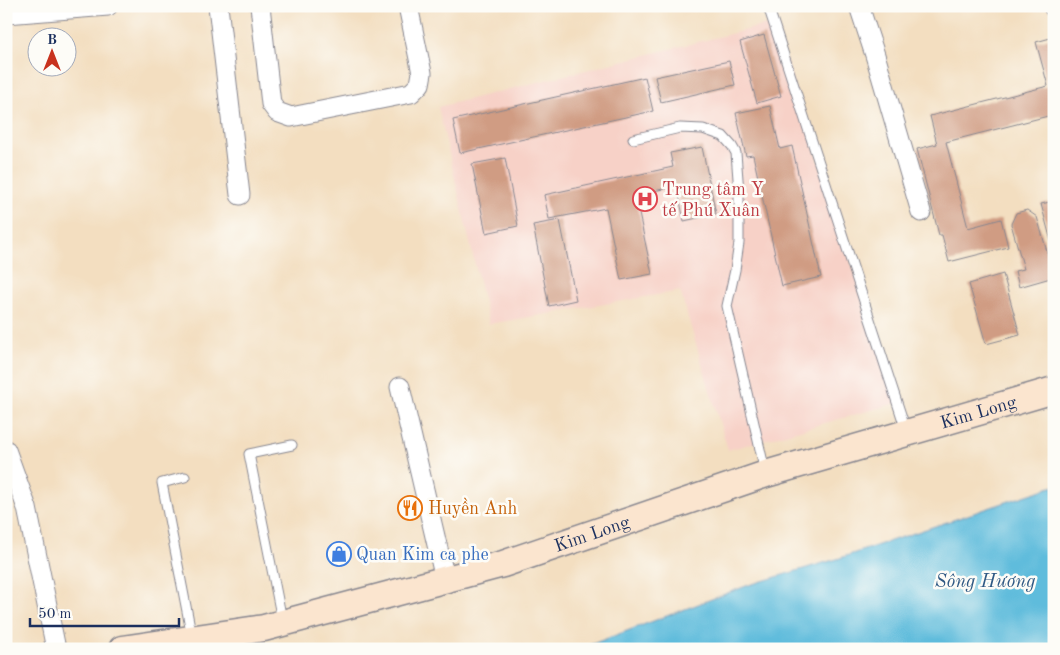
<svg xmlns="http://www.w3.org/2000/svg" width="1060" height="655" font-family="'Old Standard TT',serif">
<rect width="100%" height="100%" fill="#fdfcf7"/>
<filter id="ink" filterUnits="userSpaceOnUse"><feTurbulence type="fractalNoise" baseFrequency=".02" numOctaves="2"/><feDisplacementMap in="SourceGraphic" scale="10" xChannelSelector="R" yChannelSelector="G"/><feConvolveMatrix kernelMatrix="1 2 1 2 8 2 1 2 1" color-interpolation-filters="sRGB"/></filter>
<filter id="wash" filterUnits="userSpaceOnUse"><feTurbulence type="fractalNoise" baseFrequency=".0096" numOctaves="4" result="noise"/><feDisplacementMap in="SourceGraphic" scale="20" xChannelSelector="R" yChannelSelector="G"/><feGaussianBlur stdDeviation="1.12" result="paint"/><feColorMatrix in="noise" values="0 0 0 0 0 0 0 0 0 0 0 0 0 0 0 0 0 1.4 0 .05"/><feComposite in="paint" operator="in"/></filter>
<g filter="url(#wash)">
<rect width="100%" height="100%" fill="#f3dec0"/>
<polygon fill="#f7d1c7" points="774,23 897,403 728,450 680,291 489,324 438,107"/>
<polygon fill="#5ebcdc" stroke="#3c769d" points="1054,486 1054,649 579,649 749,585 837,559"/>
<g id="blocks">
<g fill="#d09c83">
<polygon points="764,35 781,96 757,103 740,42"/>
<polygon points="1054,37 1054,120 1052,115 946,142 968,228 1001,219 1008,247 949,262 942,235 939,235 917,149 937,144 930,116 1048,86 1036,42"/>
<polygon points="729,61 735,85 661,102 655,77"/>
<polygon points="645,77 653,111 460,153 453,120"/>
<polygon points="770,106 780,149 792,146 821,277 782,286 753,155 746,156 736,113"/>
<polygon points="702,147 716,214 684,221 677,186 635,195 652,274 621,280 606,208 549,219 544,195 673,167 670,153"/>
<polygon points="505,158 518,226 486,233 472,164"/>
<polygon points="1054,201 1054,240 1051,241 1041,204"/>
<polygon points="1027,210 1037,217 1050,262 1054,260 1054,277 1019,287 1015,271 1024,269 1011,224 1016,213"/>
<polygon points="560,220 576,300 549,306 533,225"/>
<polygon points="1003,274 1020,335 986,344 969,284"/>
</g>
</g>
</g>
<g filter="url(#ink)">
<use href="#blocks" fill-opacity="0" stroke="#87868f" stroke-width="1"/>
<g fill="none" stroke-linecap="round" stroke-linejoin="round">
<defs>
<g id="service">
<polyline points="768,6 906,430"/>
<polyline points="633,139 680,128 703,129 723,136 732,146 736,153 739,192 739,243 735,270 727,306 765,471"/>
<polyline points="185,477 162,483 192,637"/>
<polyline points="282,620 249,454 292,445"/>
</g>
<g id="minor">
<polyline points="218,6 240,195"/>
<polyline points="260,6 271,104 277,112 291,117 411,93 420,84 422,73 408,6"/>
<polyline points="859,6 875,55 921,212"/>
<polyline points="1053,6 1054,8"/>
<polyline points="6,14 108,6"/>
<polyline points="400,387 445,579"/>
<polyline points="6,450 27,508 56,649"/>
</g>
<g id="secondary">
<path id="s1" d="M122,649L264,628L503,564L766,474L1054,390"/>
</g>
</defs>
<use href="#service" stroke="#87868f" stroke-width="11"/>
<use href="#minor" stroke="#87868f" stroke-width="21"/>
<use href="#secondary" stroke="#87868f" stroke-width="29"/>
<use href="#service" stroke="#fff" stroke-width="9"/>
<use href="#minor" stroke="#fff" stroke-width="19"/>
<use href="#secondary" stroke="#fbe5cf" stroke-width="26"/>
</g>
</g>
<defs>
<symbol id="hospital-ring" viewBox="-11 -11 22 22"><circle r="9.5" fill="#fdfcf7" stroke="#e0444e" stroke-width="1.5"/><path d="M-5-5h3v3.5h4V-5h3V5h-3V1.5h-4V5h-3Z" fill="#e0444e"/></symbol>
<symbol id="restaurant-ring" viewBox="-11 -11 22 22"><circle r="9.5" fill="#fdfcf7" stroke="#e8710a" stroke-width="1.5"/><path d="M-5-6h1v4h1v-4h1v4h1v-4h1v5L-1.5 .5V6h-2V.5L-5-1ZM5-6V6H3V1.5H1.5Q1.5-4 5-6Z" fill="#e8710a"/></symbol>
<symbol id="shop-ring" viewBox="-11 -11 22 22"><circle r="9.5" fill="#fdfcf7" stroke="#3f7fe0" stroke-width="1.5"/><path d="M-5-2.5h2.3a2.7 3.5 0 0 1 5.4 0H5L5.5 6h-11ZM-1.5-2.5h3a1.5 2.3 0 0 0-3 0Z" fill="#3f7fe0"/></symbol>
</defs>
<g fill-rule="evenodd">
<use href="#hospital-ring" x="631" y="185" width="28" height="28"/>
<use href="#restaurant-ring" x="396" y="494" width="28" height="28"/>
<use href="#shop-ring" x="325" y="540" width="28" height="28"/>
</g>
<g text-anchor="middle" stroke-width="5" stroke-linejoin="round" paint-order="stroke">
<g font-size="18" fill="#be3a42" stroke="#fdfcf7" text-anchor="start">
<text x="662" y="195">Trung tâm Y<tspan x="662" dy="21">tế Phú Xuân</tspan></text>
</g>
<g font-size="18" fill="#1b2f5e" stroke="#fdfcf7">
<text dy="6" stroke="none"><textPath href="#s1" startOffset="890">Kim Long</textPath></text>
<text dy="6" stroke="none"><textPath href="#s1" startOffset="485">Kim Long</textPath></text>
</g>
<g font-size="18" fill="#c56008" stroke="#fdfcf7" text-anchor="start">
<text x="428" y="514">Huyền Anh</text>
</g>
<g font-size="18" fill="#366cbe" stroke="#fdfcf7" text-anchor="start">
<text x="356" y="560">Quan Kim ca phe</text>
</g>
<g font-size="19" font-style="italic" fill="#2f5984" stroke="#fdfcf7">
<text x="985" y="587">Sông Hương</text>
</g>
</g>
<rect width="1060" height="655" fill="none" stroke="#fdfcf7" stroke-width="25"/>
<g transform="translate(52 52)"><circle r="24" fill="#fdfcf7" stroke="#a3aaba"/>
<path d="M0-4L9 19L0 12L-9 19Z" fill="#c8321e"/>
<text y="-8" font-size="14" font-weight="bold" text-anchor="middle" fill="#1b2f5e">B</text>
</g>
<path d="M30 618v8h149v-8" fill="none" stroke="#1b2f5e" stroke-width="2.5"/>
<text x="38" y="618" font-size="15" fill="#1b2f5e" stroke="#fdfcf7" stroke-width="4" paint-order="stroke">50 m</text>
</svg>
